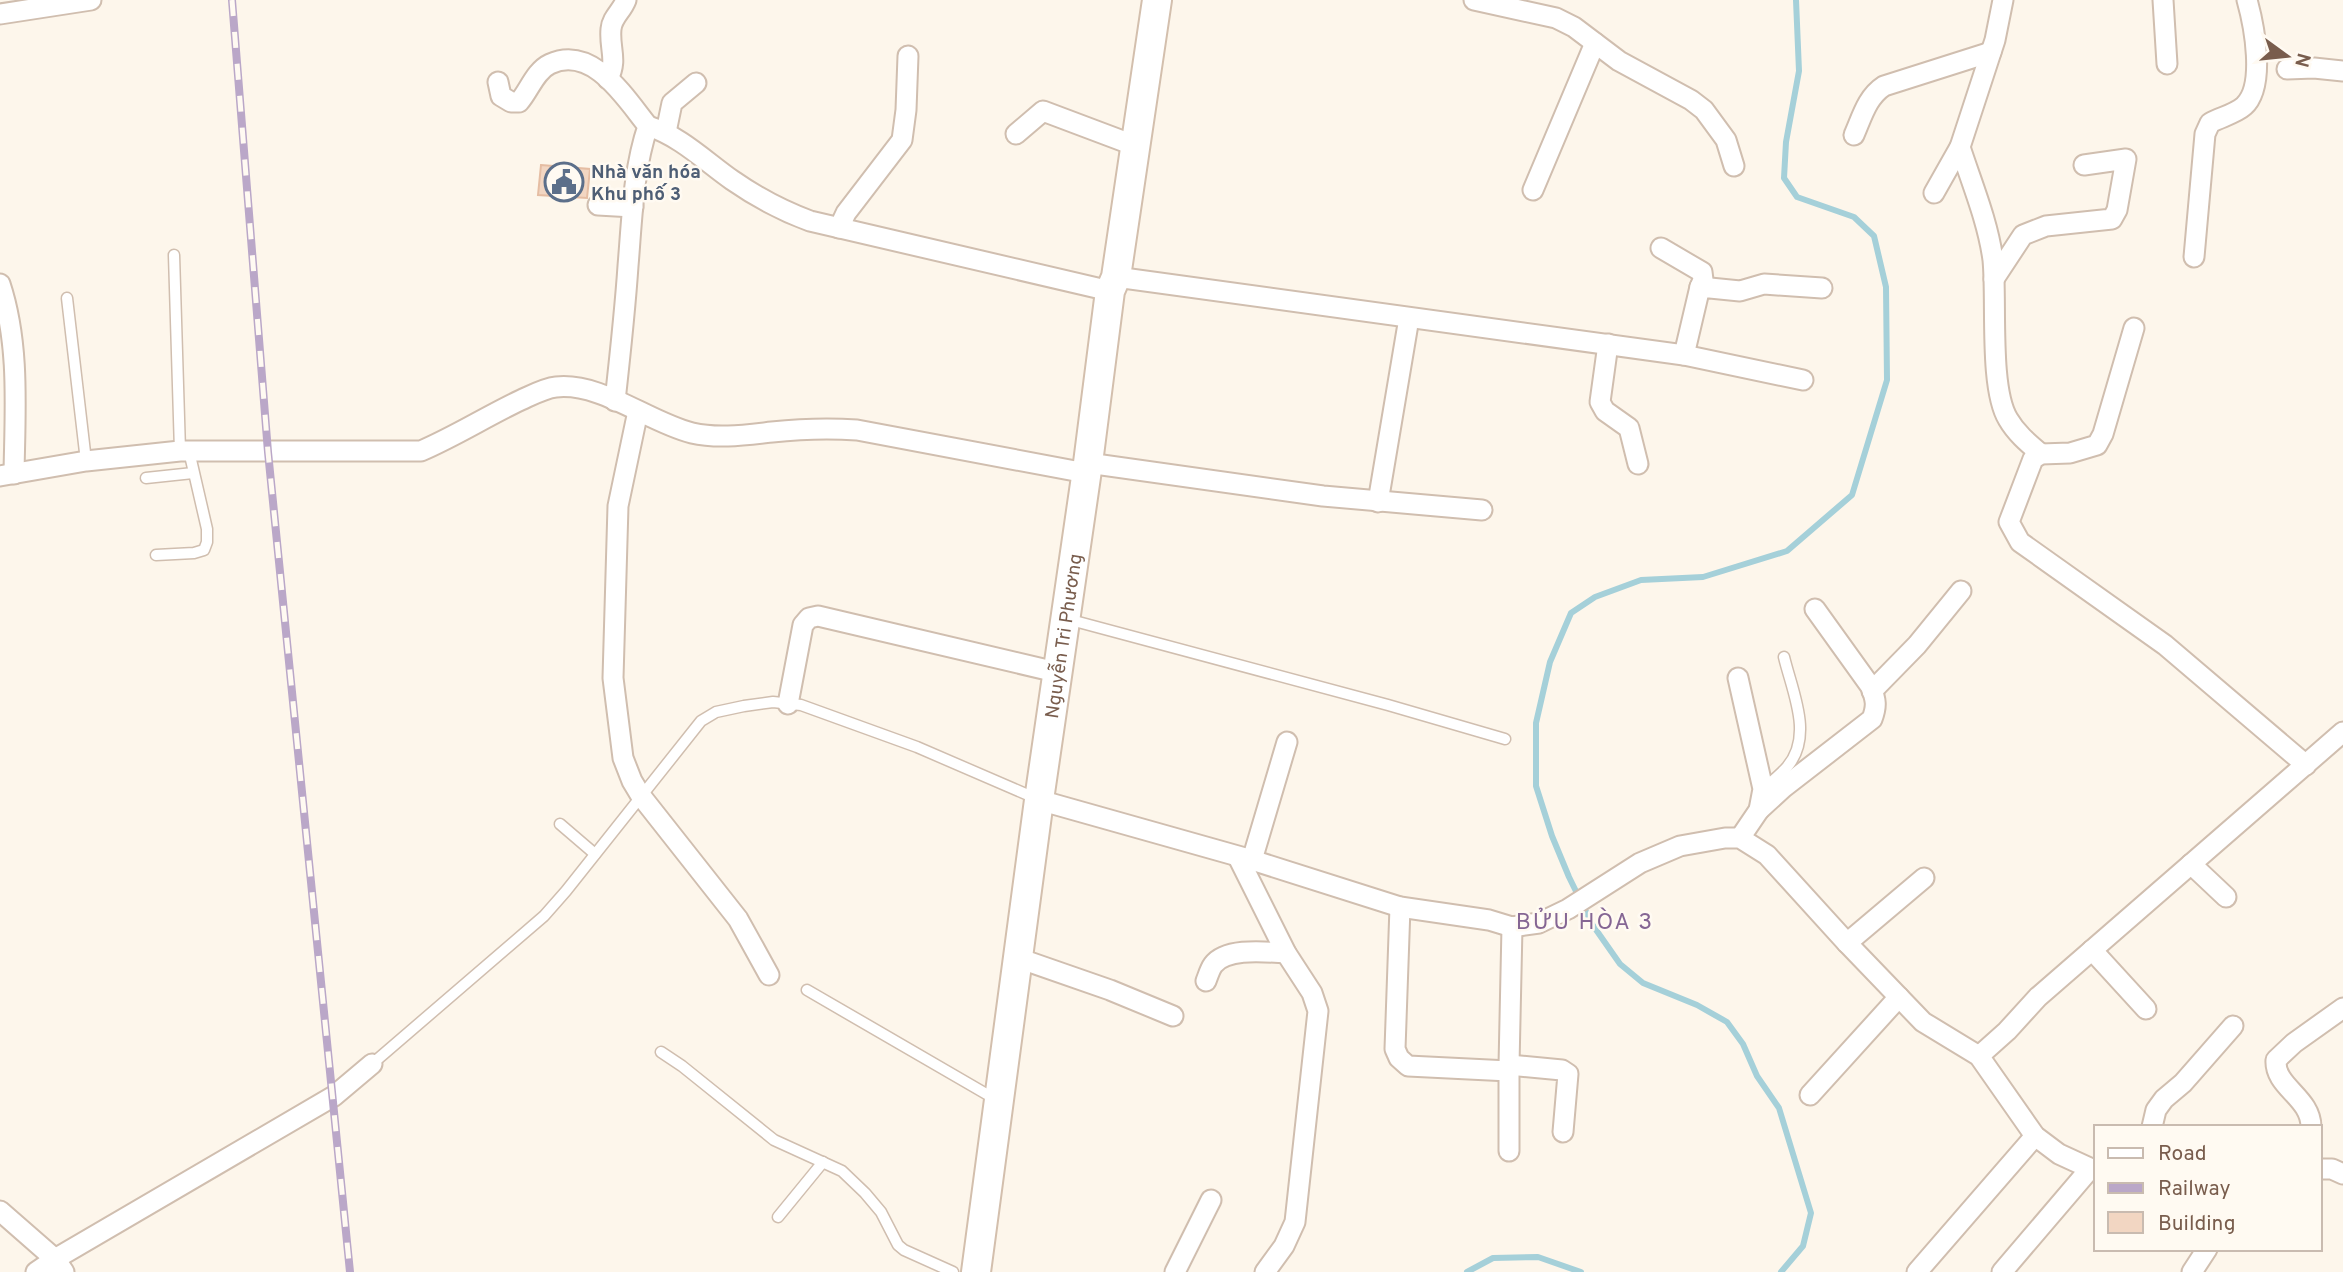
<svg xmlns="http://www.w3.org/2000/svg" width="2343" height="1272" font-family="Overpass,sans-serif">
<rect width="100%" height="100%" fill="#fdf6eb"/>
<g fill="none" stroke-linecap="round" stroke-linejoin="round">
<g stroke="#a5d0d9" stroke-width="6">
<polyline points="1467,1272 1493,1258 1538,1257 1581,1272"/>
<polyline points="1781,1272 1803,1246 1811,1213 1779,1108 1757,1076 1743,1044 1727,1022 1697,1005 1643,983 1620,964 1592,924 1569,877 1552,836 1536,786 1536,723 1550,662 1571,613 1595,597 1641,580 1703,577 1787,551 1852,495 1887,380 1886,287 1874,236 1854,217 1797,197 1784,178 1786,142 1799,71 1796,0"/>
</g>
</g>
<polygon fill="#f2d6c2" stroke="#e5bda3" stroke-width="2" points="541,165 590,169 587,198 538,195"/>
<g fill="none" stroke-linecap="round" stroke-linejoin="round">
<defs>
<g id="lane">
<polyline points="174,255 180,451"/>
<polyline points="67,298 86,461"/>
<polyline points="146,478 193,473"/>
<polyline points="156,555 194,553 204,550 207,542 207,529 189,451"/>
<polyline points="1067,619 1388,705 1505,739"/>
<path d="M1763,789C1771,782 1780,775 1787,767C1814,736 1792,691 1784,657"/>
<polyline points="560,824 595,854"/>
<polyline points="807,990 995,1099"/>
<polyline points="661,1052 682,1066 774,1140 842,1171 865,1193 881,1212 898,1245 904,1250 953,1272"/>
<polyline points="372,1064 544,916 566,891 701,721 716,712 744,706 773,702 801,705 917,747 1035,798"/>
<polyline points="778,1217 823,1162"/>
</g>
<g id="street">
<polyline points="1474,0 1556,18 1574,27 1619,61 1691,100 1704,110 1726,140 1734,166"/>
<polyline points="2163,0 2167,64"/>
<polyline points="0,14 91,0"/>
<polyline points="2287,69 2314,68 2343,71"/>
<path d="M608,79C618,59 609,49 611,29C612,17 622,11 626,0"/>
<path d="M498,82L501,96L511,102H519C529,91 535,71 550,64C593,44 626,99 648,126C633,170 632,219 628,266C625,311 620,356 615,401"/>
<path d="M648,126C680,136 705,161 732,180C755,196 783,211 810,221L1110,291"/>
<polyline points="666,132 672,103 696,83"/>
<polyline points="1016,134 1043,111 1136,146"/>
<path d="M1854,135C1862,117 1867,97 1884,86L1991,52"/>
<path d="M1960,147C1972,184 1988,222 1993,260C1997,300 1989,388 2008,419C2016,433 2028,443 2041,454"/>
<polyline points="1533,190 1595,43"/>
<polyline points="1934,193 1960,147 1995,40 2003,0"/>
<polyline points="598,205 633,207"/>
<polyline points="839,228 846,213 902,140 906,110 908,56"/>
<polyline points="1661,248 1702,272 1703,280 1700,287"/>
<path d="M2194,257L2205,134L2210,123C2221,117 2235,114 2244,106C2266,86 2254,25 2247,0"/>
<polyline points="1116,277 1684,355 1803,380"/>
<polyline points="1994,279 2023,235 2046,226 2112,219 2117,210 2126,159 2084,165"/>
<path d="M0,284C20,344 15,411 14,474"/>
<polyline points="2134,328 2103,434 2097,445 2070,453 2041,454 2033,459 2009,522 2020,542 2165,645 2306,765"/>
<polyline points="1608,344 1600,402 1605,411 1629,428 1638,464"/>
<polyline points="1684,355 1700,287 1740,291 1764,284 1822,288"/>
<polyline points="638,411 618,506 613,678 623,758 632,781 641,796 738,919 769,975"/>
<polyline points="1088,463 1323,496 1482,510"/>
<path d="M0,476L86,461L180,451H421C456,436 487,416 521,400C532,395 545,388 556,387C601,382 648,422 692,433C718,439 745,435 772,432C800,429 828,428 857,430L1086,473"/>
<polyline points="1378,502 1409,318"/>
<polyline points="1738,678 1763,789 1759,810 1740,838"/>
<polyline points="1872,691 1917,645 1961,591"/>
<polyline points="788,704 803,625 809,618 818,616 1056,672"/>
<polyline points="1039,800 1252,860 1400,907 1489,920 1512,927 1539,923 1568,909 1640,863 1680,846 1725,838 1740,838 1767,855 1847,943 1923,1022 1979,1056 2035,1136 2059,1154 2096,1171"/>
<path d="M1759,810L1783,788L1872,719C1877,706 1876,700 1871,687L1815,609"/>
<polyline points="1238,857 1286,953 1312,993 1318,1011 1295,1222 1284,1246 1265,1272"/>
<polyline points="1252,860 1287,742"/>
<polyline points="2191,864 2226,897"/>
<polyline points="1400,907 1395,1049 1399,1058 1408,1066 1509,1071"/>
<polyline points="1847,943 1924,878"/>
<polyline points="2092,950 2146,1009"/>
<polyline points="1018,958 1110,990 1173,1016"/>
<path d="M1206,981C1208,976 1210,969 1213,965C1226,947 1267,952 1286,953"/>
<polyline points="1979,1056 2007,1031 2038,997 2343,732"/>
<polyline points="1509,1065 1562,1070 1568,1074 1563,1132"/>
<polyline points="1810,1095 1899,997"/>
<polyline points="2152,1127 2156,1110 2164,1099 2183,1083 2233,1026"/>
<path d="M2311,1127C2311,1097 2274,1087 2276,1060L2294,1043L2343,1008"/>
<polyline points="1509,1151 1509,1065 1512,927"/>
<polyline points="2320,1169 2332,1169 2343,1174"/>
<polyline points="0,1211 55,1259 64,1272"/>
<polyline points="36,1272 55,1259 334,1096 372,1064"/>
<polyline points="1175,1272 1211,1200"/>
<polyline points="1917,1272 2035,1136"/>
<polyline points="2002,1272 2089,1170"/>
<polyline points="2192,1272 2207,1249"/>
</g>
<g id="secondary">
<path id="s1" d="M976,1272L1039,800L1088,463L1110,291L1116,277L1157,0"/>
</g>
</defs>
<use href="#lane" stroke="#d0beaf" stroke-width="13"/>
<use href="#street" stroke="#d0beaf" stroke-width="23"/>
<use href="#secondary" stroke="#d3bfad" stroke-width="32"/>
<use href="#lane" stroke="#fff" stroke-width="10"/>
<use href="#street" stroke="#fff" stroke-width="19"/>
<use href="#secondary" stroke="#fff" stroke-width="28"/>
<defs>
<polyline id="rail" points="232,0 268,452 350,1272"/>
</defs>
<use href="#rail" stroke="#baa7c8" stroke-width="8"/>
<use href="#rail" stroke="#fffaf2" stroke-width="5" stroke-dasharray="16" stroke-linecap="butt"/>
</g>
<defs>
<symbol id="civic-ring" viewBox="-11 -11 22 22"><circle r="9.5" fill="#fffaf2" stroke="#5c6f8a" stroke-width="1.5"/><path d="M-.6-6.5H3V-4.5H.6V-3L4-1V1h2V6H-6V1h2V-1L-.6-3ZM-1.2 2.5V6h2.4V2.5Z" fill="#5c6f8a"/></symbol>
</defs>
<g fill-rule="evenodd">
<use href="#civic-ring" x="542" y="160" width="44" height="44"/>
</g>
<g text-anchor="middle" stroke-width="5" stroke-linejoin="round" paint-order="stroke">
<g font-size="19" font-weight="bold" fill="#4e5e75" stroke="#fffaf2" text-anchor="start">
<text x="591" y="178">Nhà văn hóa<tspan x="591" dy="22">Khu phố 3</tspan></text>
</g>
<g font-size="19" fill="#795d4d" stroke="#fffaf2">
<text dy="7" stroke="none"><textPath href="#s1" startOffset="642">Nguyễn Tri Phương</textPath></text>
</g>
<g font-size="23" letter-spacing="2" fill="#856694" stroke="#fffaf2">
<text x="1585" y="929">BỬU HÒA 3</text>
</g>
</g>
<rect x="2094" y="1125" width="228" height="126" fill="#fffaf2" stroke="#c9bbb0" stroke-width="2"/>
<rect x="2108" y="1148" width="35" height="10" fill="#ffffff" stroke="#c9bbb0" stroke-width="2"/>
<text x="2158" y="1160" font-size="21" fill="#795d4d">Road</text>
<rect x="2108" y="1183" width="35" height="10" fill="#baa7c8" stroke="#c9bbb0" stroke-width="2"/>
<text x="2158" y="1195" font-size="21" fill="#795d4d">Railway</text>
<rect x="2108" y="1212" width="35" height="21" fill="#f2d6c2" stroke="#c9bbb0" stroke-width="2"/>
<text x="2158" y="1230" font-size="21" fill="#795d4d">Building</text>
<g transform="translate(2287 56) rotate(105)" stroke="#fffaf2" stroke-width="5" paint-order="stroke">
<path d="M0-5L12 26L0 18L-12 26Z" fill="#795d4d"/>
<text y="-10" font-size="19" font-weight="bold" text-anchor="middle" fill="#795d4d">N</text>
</g>
</svg>
